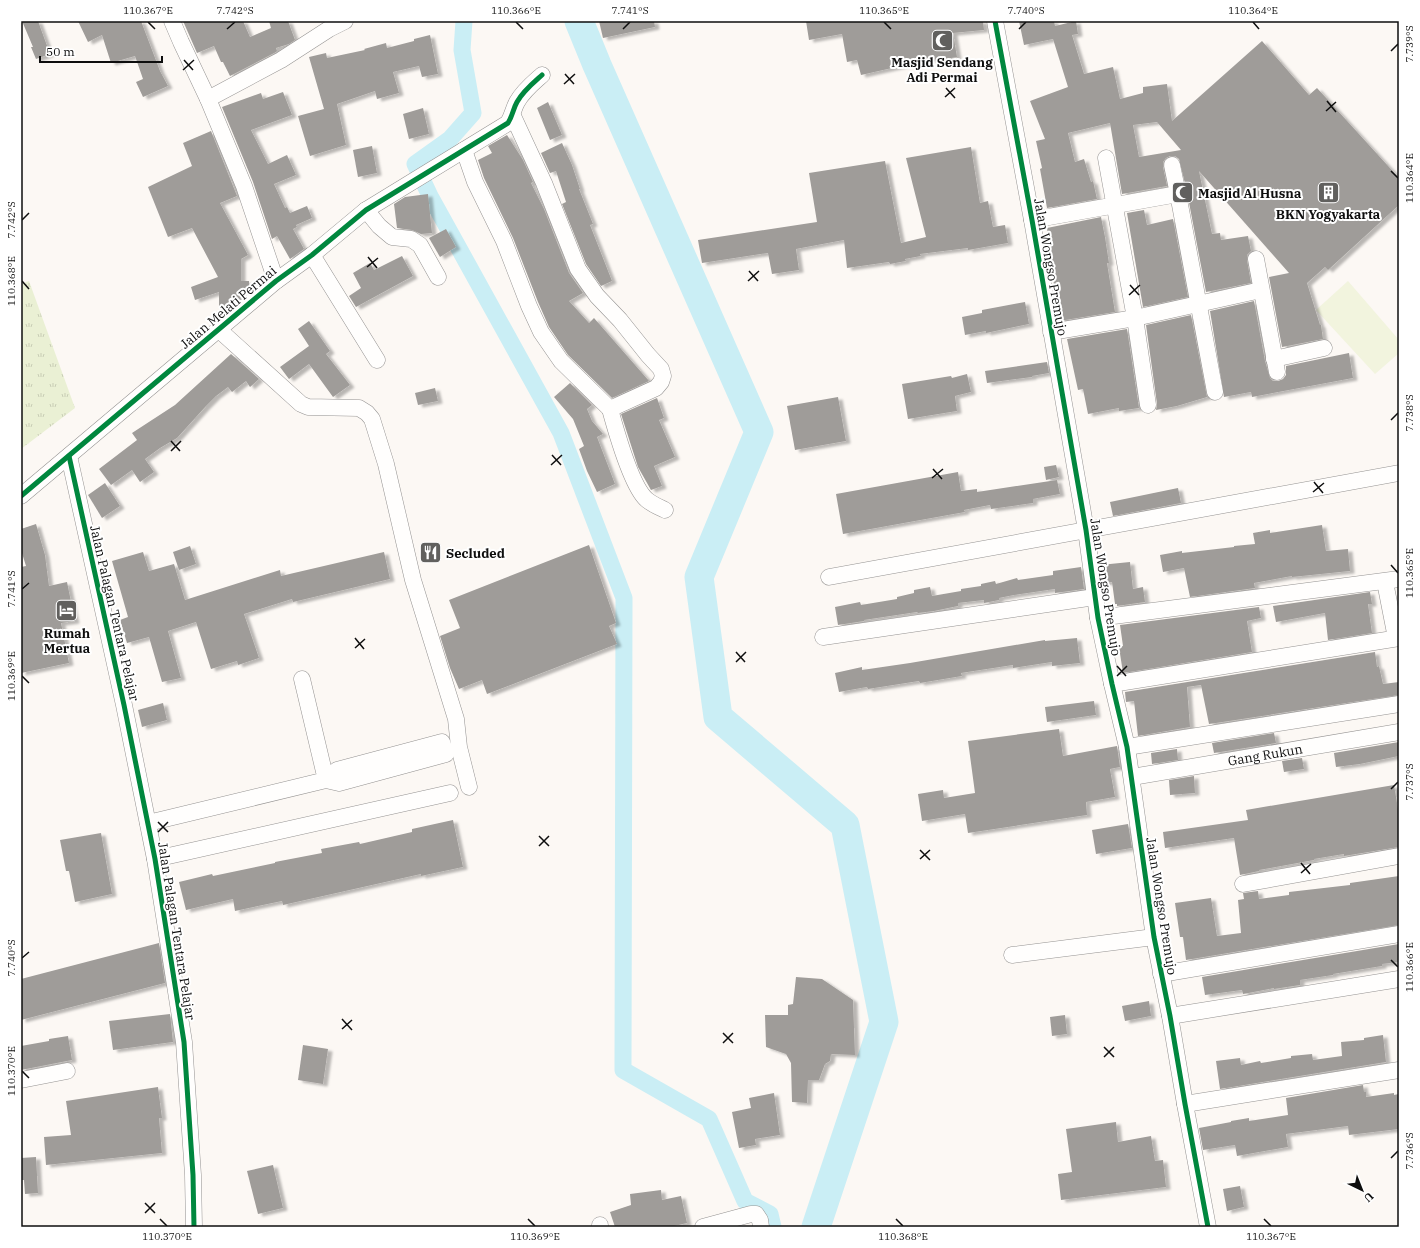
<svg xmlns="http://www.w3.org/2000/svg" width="1420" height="1248" font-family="'IBM Plex Serif',serif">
<defs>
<pattern id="grass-tufts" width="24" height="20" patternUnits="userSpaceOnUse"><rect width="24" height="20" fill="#eaf0d4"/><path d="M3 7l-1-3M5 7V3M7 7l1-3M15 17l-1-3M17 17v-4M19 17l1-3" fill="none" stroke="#c8cdb5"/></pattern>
<filter id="shadow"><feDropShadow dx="4.5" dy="2.5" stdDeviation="1" flood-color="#0004"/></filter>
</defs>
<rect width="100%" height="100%" fill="#fcf8f4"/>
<polygon fill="url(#grass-tufts)" points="29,281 75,408 21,449 21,284"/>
<polygon fill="#f2f4de" points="1348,281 1399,340 1399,353 1375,374 1316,310"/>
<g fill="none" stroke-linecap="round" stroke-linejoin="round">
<polyline stroke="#caeef5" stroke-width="17" points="464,21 462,50 473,113 450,139 415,164 430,196 561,433 624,598 623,1070 709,1119 745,1201 770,1214 773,1227"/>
<polyline stroke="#caeef5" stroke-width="29" points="579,21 597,65 759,432 699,577 718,717 845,825 884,1022 816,1227"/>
</g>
<g fill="#9f9c99" fill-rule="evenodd" filter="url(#shadow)">
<polygon points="22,21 38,21 50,54 36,59 31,47 33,47"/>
<polygon points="78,21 141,21 160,71 168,86 143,97 136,82 143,79 135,56 111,63 102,35 88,42"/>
<polygon points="183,21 243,21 250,37 271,28 269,21 288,21 295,40 289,44 276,48 277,51 276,52 230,76 223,62 221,62 214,46 197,53"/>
<polygon points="599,21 654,21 655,27 603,38"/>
<polygon points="806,21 983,21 984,30 953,33 957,57 933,61 932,59 861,75 857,60 847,62 842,34 809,40"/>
<path d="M1019,21H1054L1055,26L1076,21L1078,34L1072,35L1084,74L1113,67L1120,99L1143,93V87L1167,84L1172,121L1262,41L1309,95L1317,88L1399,178V205L1328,270L1325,267L1307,283L1320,325H1321L1323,339L1282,347L1269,277L1289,273L1199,171L1212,234L1220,233L1221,240L1248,236L1251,251L1247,255V260L1251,283L1206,292L1187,192L1179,159L1175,156H1170L1166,158L1163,162V167L1167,186L1122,194L1110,123L1068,133L1075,162L1084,159L1091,182L1093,181L1097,199L1047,208L1040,169L1042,168L1036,141L1045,139L1030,101L1068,87L1053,39L1024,45ZM1157,122L1181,150L1139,157L1133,125Z"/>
<polygon points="430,35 438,74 422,77 419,66 393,72 399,93 377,99 375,91 337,104 346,145 310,156 298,116 324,109 309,57 326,53 327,58 365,50 364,49 386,43 387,48 414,41 414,39"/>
<polygon points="283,92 292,115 251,130 268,164 287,155 296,175 274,184 285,208 287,207 290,213 307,206 312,218 296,225 297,227 293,229 304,249 290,259 277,236 272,239 253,182 222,107 261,93 263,99"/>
<polygon points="548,102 562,135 550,140 537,108"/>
<polygon points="423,108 429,134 409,139 403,114"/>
<polygon points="211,131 237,196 220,203 248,255 241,259 241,281 249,281 249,291 229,309 219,309 219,292 195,300 191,287 218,277 192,228 168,237 148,187 192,166 183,143"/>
<polygon points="507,135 523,160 533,182 531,183 544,209 569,273 583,293 569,301 589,323 594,318 649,381 612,398 568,355 549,327 538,302 513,238 484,178 478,160 492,153 488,146"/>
<polygon points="562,143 572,165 580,189 579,189 593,224 590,225 612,281 601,286 586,264 562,204 566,202 556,171 550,173 541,153"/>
<polygon points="372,146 377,173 358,177 353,150"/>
<polygon points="971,147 980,203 988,201 993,227 1005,225 1008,243 968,250 968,248 920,254 921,256 905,259 906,261 890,264 889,262 847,268 844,240 796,249 799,270 772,274 768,253 702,263 698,240 817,222 809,173 885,161 901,243 926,237 906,158"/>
<polygon points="428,194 432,233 421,234 412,230 397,228 394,204 405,197"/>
<polygon points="1144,210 1147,225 1173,219 1188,297 1143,307 1127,213"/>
<polygon points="1101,217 1105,237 1109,263 1107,263 1115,312 1059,321 1055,295 1053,277 1054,277 1047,228"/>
<polygon points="446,229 456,247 440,257 429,238"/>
<polygon points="402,256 413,276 356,307 349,296 361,288 353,273 370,263 374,270"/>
<polygon points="1254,301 1265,361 1270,378 1273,381 1278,381 1283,379 1286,375 1286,366 1349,353 1353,378 1252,397 1251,392 1224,397 1210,311"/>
<polygon points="1025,302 1029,324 986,333 986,331 965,335 962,317 982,313 982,310"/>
<polygon points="1191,315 1207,397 1177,406 1156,410 1157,404 1146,325"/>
<polygon points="309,321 330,351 326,354 350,385 333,397 309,364 289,379 280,367 309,346 298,329"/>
<polygon points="1127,329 1139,408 1119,411 1119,408 1088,414 1083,389 1078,390 1067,339"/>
<polygon points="231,354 259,379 250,387 246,381 232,392 228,387 216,396 206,406 177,438 160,448 145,459 154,472 140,482 132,470 111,485 99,469 137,440 132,433 175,405"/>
<polygon points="1047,362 1049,373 1032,376 1032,377 987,383 985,371"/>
<polygon points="967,374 971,392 955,396 957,411 908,419 902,384 951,376 952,378"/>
<polygon points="570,383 592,405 587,409 592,421 603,434 597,437 615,484 597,492 587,471 579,449 584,446 573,419 554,397"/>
<polygon points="435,388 438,401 418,405 415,393"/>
<polygon points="838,397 846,441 795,450 787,406"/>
<polygon points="657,398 664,418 659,420 675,457 654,466 662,486 651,490 638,467 621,414"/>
<polygon points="1056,465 1059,477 1046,480 1044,467"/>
<polygon points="958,472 961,491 977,489 977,492 1057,480 1060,494 1033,499 1033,503 991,509 990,505 964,510 965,512 843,534 836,494"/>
<polygon points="105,483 120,506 102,518 88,495"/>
<polygon points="1178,488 1181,503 1113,516 1110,502"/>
<polygon points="36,524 45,555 49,586 67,582 75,621 61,623 69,663 21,673 21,567 26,566 21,550 21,529"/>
<polygon points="1322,525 1326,551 1348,549 1350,571 1292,577 1292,576 1254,583 1255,588 1190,597 1184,568 1163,572 1160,555 1182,551 1182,553 1234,547 1234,546 1255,544 1253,533 1270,530 1270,533"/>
<polygon points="589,545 616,623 609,626 617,644 487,694 482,680 459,689 450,668 440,636 460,628 449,600"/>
<polygon points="190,546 196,564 179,570 173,552"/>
<polygon points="143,552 149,571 174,564 185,600 280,570 281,576 384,552 390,579 293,602 292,599 244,614 259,658 238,665 237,661 211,669 196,622 168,631 181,678 162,682 149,637 127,643 120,620 128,617 112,561"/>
<polygon points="1130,562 1133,589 1143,587 1145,602 1117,606 1117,604 1115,604 1112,582 1103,583 1100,565"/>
<polygon points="1081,567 1084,589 1055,593 1055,589 1014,595 999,598 999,600 984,603 984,600 958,603 958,606 934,611 918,613 917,612 864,620 864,621 838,625 835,607 860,602 861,605 897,599 897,597 914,593 914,590 930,587 932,596 961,591 961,589 981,586 981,584 995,581 996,584 1017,578 1018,580 1053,575 1053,571"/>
<polygon points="1370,592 1372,604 1368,604 1372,633 1328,640 1325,613 1276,622 1273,606"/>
<polygon points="1259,607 1261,618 1247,621 1252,652 1123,673 1119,647 1123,646 1120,625"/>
<polygon points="1077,638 1080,663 1052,666 1052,662 1013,668 1013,665 961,673 962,676 920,683 919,681 868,689 867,687 839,692 835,673 862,667 862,670 910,663 1045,640 1045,641"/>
<polygon points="1375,652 1377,667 1379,666 1383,684 1399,682 1399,695 1209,724 1201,685 1187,687 1190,727 1138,736 1134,701 1126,702 1125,692"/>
<polygon points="1094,701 1096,715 1047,722 1045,707"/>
<polygon points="163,703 167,720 142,727 138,710"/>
<polygon points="1059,729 1063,756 1117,746 1120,767 1110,769 1115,797 1086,802 1087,815 968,833 965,814 922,821 918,794 943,790 944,798 975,793 968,741"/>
<polygon points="1274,733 1276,743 1214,753 1212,743"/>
<polygon points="1399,742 1399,756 1360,764 1336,767 1334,753"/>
<polygon points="1177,749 1178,760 1152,764 1151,753"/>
<polygon points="1302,758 1304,769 1284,772 1282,761"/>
<polygon points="1194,776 1195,793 1170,795 1169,780"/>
<polygon points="1394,785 1399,815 1399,847 1344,856 1344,854 1314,859 1314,860 1259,870 1259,871 1240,875 1234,838 1165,848 1163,832 1248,820 1246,810"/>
<polygon points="453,820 463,867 421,876 421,874 283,905 282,901 235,911 233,899 186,910 179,882 212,874 213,876 275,863 275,862 322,853 321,849 359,842 360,844 412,832 412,829"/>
<polygon points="1128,824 1132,848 1096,854 1092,830"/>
<polygon points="101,833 112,894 75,902 69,871 66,871 60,840"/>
<polygon points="1399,876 1399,925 1186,960 1183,937 1180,937 1175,903 1211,898 1217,936 1241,933 1238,900 1244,899 1243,893 1258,891 1259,899 1289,895 1289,892 1350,885 1350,883"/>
<polygon points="159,943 165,983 21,1020 21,979"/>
<polygon points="1399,944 1399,962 1382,964 1382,966 1333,974 1333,975 1300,980 1300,985 1274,989 1274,988 1243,994 1242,990 1205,995 1202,977"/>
<polygon points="796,977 822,979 853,1000 855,1055 831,1054 830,1061 825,1064 819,1080 808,1080 807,1103 792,1102 791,1063 786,1054 766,1047 765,1015 788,1015 788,1005 793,1004"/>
<polygon points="1149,1001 1151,1016 1125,1021 1122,1006"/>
<polygon points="170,1014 173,1042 113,1050 109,1021"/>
<polygon points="1065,1015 1067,1034 1052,1036 1050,1017"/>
<polygon points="1383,1035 1386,1062 1220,1089 1216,1061 1240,1058 1241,1065 1260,1061 1261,1063 1291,1058 1291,1056 1312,1054 1313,1060 1342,1056 1341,1042 1364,1040 1364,1038"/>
<polygon points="68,1036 72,1060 21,1070 21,1046 49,1041 49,1039"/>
<polygon points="303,1045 328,1049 323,1084 298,1080"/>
<polygon points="1363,1085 1364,1092 1366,1092 1366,1097 1394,1093 1394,1095 1399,1094 1399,1129 1349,1135 1348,1126 1286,1134 1288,1147 1237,1156 1235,1145 1203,1150 1199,1128 1231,1122 1231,1121 1249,1118 1249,1121 1288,1115 1286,1098"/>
<polygon points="158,1087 162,1118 159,1118 162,1153 46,1165 44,1137 71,1135 66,1101"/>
<polygon points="774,1093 780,1135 755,1139 756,1145 739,1148 732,1112 751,1108 749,1098"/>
<polygon points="1116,1122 1118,1142 1151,1136 1155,1161 1163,1160 1166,1187 1061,1200 1058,1174 1072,1172 1066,1129"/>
<polygon points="36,1157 38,1193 25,1194 24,1180 21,1180 21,1158"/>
<polygon points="273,1165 283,1208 258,1214 247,1171"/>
<polygon points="1240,1186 1244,1207 1227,1211 1223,1189"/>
<polygon points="661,1190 662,1200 681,1196 687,1223 670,1227 615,1227 610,1212 631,1205 630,1194"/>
</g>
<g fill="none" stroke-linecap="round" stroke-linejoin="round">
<defs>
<g id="street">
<polyline points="172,21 181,42 208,99 244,186 276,281"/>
<polyline points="995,21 1032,220 1086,530 1098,618 1112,684 1127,747 1154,937 1170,1016 1185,1104 1208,1227"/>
<polyline points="208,99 281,60 329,29 345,21"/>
<polyline points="464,150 475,182 504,241 529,306 541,332 561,361 610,409 656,388 661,382 663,376 661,369 648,355 620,320 597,296 578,269 544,183 513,116"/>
<polyline points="1106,158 1135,318 1148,405"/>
<polyline points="1172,165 1178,194"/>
<polyline points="366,210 379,226 392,237 411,239 420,245 438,277"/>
<polyline points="1032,220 1178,194 1215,392"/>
<polyline points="312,255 377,360"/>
<polyline points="1256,259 1277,372"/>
<polyline points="218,329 301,404 308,407 359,408 367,413 372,419 386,464 413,580 456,719 459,747 469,787"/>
<polyline points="1051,332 1135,318 1261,290"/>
<polyline points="1274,359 1324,348"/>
<path d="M610,409C616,431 631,485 646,499C651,504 659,507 665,510"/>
<polyline points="69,456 124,705 155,859 184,1042 193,1175 194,1227"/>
<path d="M21,496L276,281L312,255L366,210L508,123C513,115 513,109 517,102C523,91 533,83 542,75"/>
<polyline points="829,577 1399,473"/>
<polyline points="1385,582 1396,638"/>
<polyline points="1098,618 1399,579"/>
<polyline points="823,637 1095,597"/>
<polyline points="1112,684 1399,638"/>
<polyline points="1127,747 1399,704"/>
<path id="s1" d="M1132,777L1399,732"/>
<polyline points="148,823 326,780 339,783 446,754 442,742 337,770 326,780 302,679"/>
<polyline points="155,859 450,793"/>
<polyline points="1243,884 1399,856"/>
<polyline points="1012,955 1154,937"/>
<polyline points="1161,974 1399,934"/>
<polyline points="1170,1016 1399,979"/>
<polyline points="21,1080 67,1071"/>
<polyline points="1185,1104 1399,1070"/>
<polyline points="600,1225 600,1227"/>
<polyline points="703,1227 751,1214 756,1214 760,1220 761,1227"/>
</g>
</defs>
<use href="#street" stroke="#959392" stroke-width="17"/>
<use href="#street" stroke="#fffefd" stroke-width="16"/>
<defs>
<g id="cycleway">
<polyline points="995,21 1032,220 1086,530 1098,618 1112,684 1127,747 1154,937 1170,1016 1185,1104 1208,1227"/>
<polyline points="69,456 124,705 155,859 184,1042 193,1175 194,1227"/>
<path d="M21,496L276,281L312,255L366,210L508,123C513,115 513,109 517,102C523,91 533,83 542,75"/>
</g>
</defs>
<use href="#cycleway" stroke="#fff" stroke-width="8"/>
<use href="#cycleway" stroke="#00873e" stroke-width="5"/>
</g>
<path fill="none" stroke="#0e0e0e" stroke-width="1.5" d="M148,22L155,29M516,22L523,29M884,22L891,29M1253,22L1259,29M227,29L235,22M623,29L630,22M1019,29L1026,22M1391,51L1398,44M184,60L193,70M183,70L194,60M565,74L574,84M564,84L575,74M946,88L955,98M945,97L955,88M1327,101L1336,112M1326,111L1336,102M1391,171L1398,178M22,220L29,213M368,257L377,268M367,267L378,258M749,271L758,281M22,281L29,289M748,281L759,271M1130,285L1139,295M1129,295L1140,285M1391,420L1398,413M171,441L180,451M171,451L181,441M552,455L561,465M551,465L562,455M933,469L942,479M932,478L943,469M1314,482L1323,493M1313,492L1324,483M1391,565L1398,573M22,589L29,583M355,638L364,649M355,648L365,639M736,652L745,662M736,662L746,652M1117,666L1126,676M22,676L29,683M1117,676L1127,666M1391,789L1398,782M158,822L168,832M158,832L168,822M539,836L549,846M539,846L549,836M920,850L930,860M920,859L930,850M1301,863L1310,874M1301,873L1311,864M22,958L29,952M1391,960L1398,967M342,1019L352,1030M342,1029L352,1020M723,1033L733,1043M723,1043L733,1033M1104,1047L1114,1057M1104,1057L1114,1047M22,1071L29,1078M1391,1158L1398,1151M145,1203L155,1213M145,1213L155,1203M160,1219L167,1226M528,1219L535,1226M896,1219L903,1226M1264,1219L1271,1226"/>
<defs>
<symbol id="mosque-square" viewBox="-11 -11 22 22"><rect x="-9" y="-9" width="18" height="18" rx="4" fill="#61605e" stroke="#fff"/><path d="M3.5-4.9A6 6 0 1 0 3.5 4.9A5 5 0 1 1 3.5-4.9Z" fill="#fff"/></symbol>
<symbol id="building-square" viewBox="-11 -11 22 22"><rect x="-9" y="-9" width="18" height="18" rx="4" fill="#61605e" stroke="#fff"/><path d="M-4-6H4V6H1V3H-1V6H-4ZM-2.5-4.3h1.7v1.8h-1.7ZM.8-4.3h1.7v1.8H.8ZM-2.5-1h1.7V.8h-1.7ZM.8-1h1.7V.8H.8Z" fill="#fff"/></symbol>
<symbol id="restaurant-square" viewBox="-11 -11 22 22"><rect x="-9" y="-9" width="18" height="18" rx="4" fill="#61605e" stroke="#fff"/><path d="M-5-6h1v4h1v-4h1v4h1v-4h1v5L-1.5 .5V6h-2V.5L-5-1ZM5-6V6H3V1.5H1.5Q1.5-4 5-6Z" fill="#fff"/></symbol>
<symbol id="hotel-square" viewBox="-11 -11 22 22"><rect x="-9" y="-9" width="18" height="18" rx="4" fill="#61605e" stroke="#fff"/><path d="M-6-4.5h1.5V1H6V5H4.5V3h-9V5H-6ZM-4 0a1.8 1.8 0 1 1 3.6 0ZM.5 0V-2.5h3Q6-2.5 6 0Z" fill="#fff"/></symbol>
</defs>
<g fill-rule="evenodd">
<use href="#mosque-square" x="930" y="28" width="25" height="25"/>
<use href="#building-square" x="1316" y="180" width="25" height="25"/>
<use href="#mosque-square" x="1170" y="180" width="25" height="25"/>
<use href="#restaurant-square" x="418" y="540" width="25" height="25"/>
<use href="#hotel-square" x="54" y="598" width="25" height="25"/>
</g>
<g text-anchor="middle" stroke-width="4" stroke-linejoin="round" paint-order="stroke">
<g font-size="13" font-weight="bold" fill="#0e0e0e" stroke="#fff">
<text x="942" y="67">Masjid Sendang<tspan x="942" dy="15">Adi Permai</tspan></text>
<text x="1198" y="198" text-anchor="start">Masjid Al Husna</text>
<text x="1328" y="219">BKN Yogyakarta</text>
<text x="446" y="558" text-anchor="start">Secluded</text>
<text x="67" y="638">Rumah<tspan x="67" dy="15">Mertua</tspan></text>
</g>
<g font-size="13" fill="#0e0e0e" stroke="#fff">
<text transform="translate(1051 267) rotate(80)" y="5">Jalan Wongso Premujo</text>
<text transform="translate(228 307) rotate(-40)" y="5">Jalan Melati Permai</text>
<text transform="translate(1106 587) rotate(81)" y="5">Jalan Wongso Premujo</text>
<text transform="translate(115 613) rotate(77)" y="5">Jalan Palagan Tentara Pelajar</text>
<text dy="5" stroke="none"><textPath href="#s1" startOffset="135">Gang Rukun</textPath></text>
<text transform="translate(1162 906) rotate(81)" y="5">Jalan Wongso Premujo</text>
<text transform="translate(177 931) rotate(81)" y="5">Jalan Palagan Tentara Pelajar</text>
</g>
</g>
<rect width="1420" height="1248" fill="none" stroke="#ffffff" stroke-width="44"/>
<g transform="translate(1362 1190) rotate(137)" stroke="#ffffff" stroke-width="3" paint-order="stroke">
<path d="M0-3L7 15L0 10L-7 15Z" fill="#0e0e0e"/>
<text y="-6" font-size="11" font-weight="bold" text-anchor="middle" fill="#0e0e0e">U</text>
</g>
<path d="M40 56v6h122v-6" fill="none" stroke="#0e0e0e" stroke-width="2"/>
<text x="46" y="56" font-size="12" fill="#0e0e0e" stroke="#ffffff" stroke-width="3" paint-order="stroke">50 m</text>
<rect x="22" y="22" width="1376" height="1204" fill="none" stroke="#0e0e0e" stroke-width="1.5"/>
<g font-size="10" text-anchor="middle" fill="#0e0e0e">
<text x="148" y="14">110.367°E</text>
<text x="235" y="14">7.742°S</text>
<text x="516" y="14">110.366°E</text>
<text x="630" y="14">7.741°S</text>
<text x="884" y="14">110.365°E</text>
<text x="1026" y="14">7.740°S</text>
<text x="1253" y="14">110.364°E</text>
<text transform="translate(1409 44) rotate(-90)" y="4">7.739°S</text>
<text transform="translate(1409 178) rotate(-90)" y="4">110.364°E</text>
<text transform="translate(11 220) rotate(-90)" y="4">7.742°S</text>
<text transform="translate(11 281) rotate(-90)" y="4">110.368°E</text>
<text transform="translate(1409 413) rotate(-90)" y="4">7.738°S</text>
<text transform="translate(1409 573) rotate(-90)" y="4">110.365°E</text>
<text transform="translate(11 589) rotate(-90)" y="4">7.741°S</text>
<text transform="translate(11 676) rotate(-90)" y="4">110.369°E</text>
<text transform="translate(1409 782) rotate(-90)" y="4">7.737°S</text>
<text transform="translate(11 958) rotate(-90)" y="4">7.740°S</text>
<text transform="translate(1409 967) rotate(-90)" y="4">110.366°E</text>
<text transform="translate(11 1071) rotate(-90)" y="4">110.370°E</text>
<text transform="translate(1409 1151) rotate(-90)" y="4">7.736°S</text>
<text x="167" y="1240">110.370°E</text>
<text x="535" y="1240">110.369°E</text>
<text x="903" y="1240">110.368°E</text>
<text x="1271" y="1240">110.367°E</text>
</g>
</svg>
